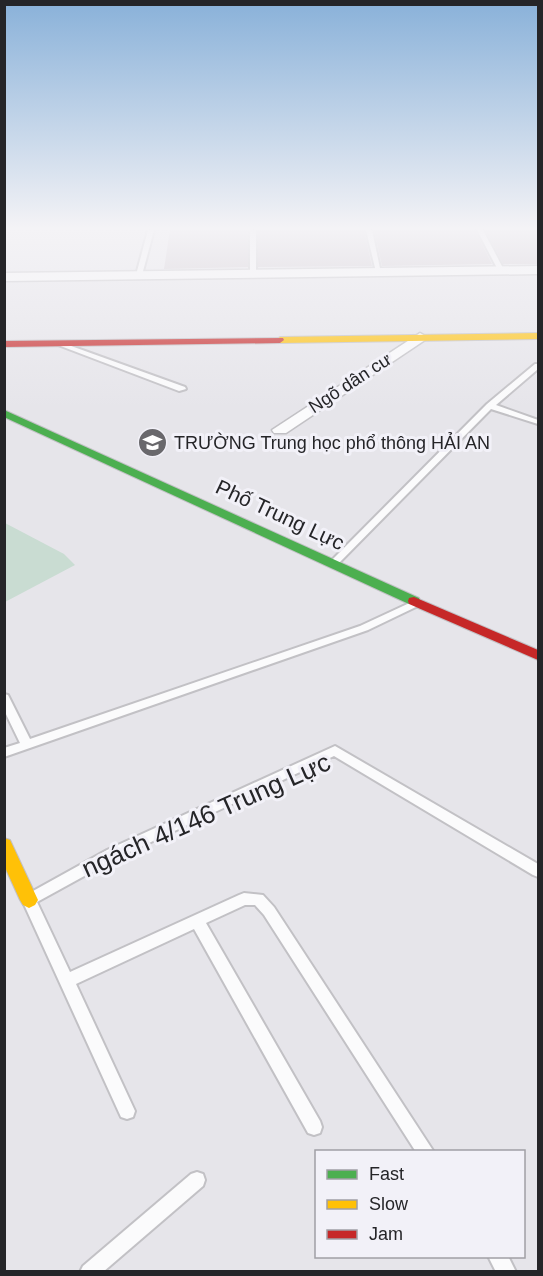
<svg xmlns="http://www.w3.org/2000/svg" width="543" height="1276" font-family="Arial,sans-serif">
<rect width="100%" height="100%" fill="#e6e5ea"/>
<polygon fill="#c9dcd2" points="5,523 64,554 75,565 5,602"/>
<g fill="#cbc3ca">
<polygon points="170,230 248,230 248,267 164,269"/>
<polygon points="258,230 364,230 372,266 258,267"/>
<polygon points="374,230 475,230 492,264 382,266"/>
<polygon points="485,230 538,230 538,264 503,264"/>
</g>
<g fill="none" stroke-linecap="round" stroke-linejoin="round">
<defs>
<g id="lane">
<polygon points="148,230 154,230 142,275 139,277 136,275"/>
<polygon points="250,230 256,230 256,274 253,276 250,274"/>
<polygon points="366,230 372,230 381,273 376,272"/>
<polygon points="477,230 483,230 504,270 503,271 498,270"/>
<polygon points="60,342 185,387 186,389 179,391 58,345 57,344"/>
<polygon points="535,364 538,364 538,369 496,405 538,420 538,424 491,409 337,565 331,565 329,563 331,561 487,404"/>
<polygon points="416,600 421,603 420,605 368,630 4,757 4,748 20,743 4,710 4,694 8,695 30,739 360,626"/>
<polygon points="335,746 538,864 538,877 533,875 334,756 117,858 37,902 70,972 239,895 244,893 263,895 274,907 434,1152 416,1152 264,915 255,905 245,905 206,923 320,1121 322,1127 320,1133 314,1135 308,1133 194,929 76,984 135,1111 133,1117 127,1119 121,1117 22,900 24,896 107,850"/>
<polygon points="197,1172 203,1174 205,1180 203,1186 103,1272 80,1272 83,1266 191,1174"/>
<polygon points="488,1256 508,1256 516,1272 496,1272"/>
</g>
<g id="street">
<polygon points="538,266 538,274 4,281 4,273"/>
<polygon points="420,333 427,337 425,340 286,433 274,433 272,430"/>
</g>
<polygon id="fast" points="4,410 419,598 420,601 419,604 409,604 4,417"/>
<g id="slow">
<polygon points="538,333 538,339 280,343 276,340 280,337"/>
<polygon points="4,838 10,840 38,900 35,905 29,908 23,905 20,900 4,865"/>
</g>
<g id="jam">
<polygon points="283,338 284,340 280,343 4,347 4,341"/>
<polygon points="414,597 538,650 538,660 409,604 408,601 409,598"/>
</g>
</defs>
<use href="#lane" stroke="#c2c1c5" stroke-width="4"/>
<use href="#street" stroke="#c2c1c5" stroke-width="3"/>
<use href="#fast" stroke="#c2c1c5" stroke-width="2"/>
<use href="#slow" stroke="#c2c1c5" stroke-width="2"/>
<use href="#jam" stroke="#c2c1c5" stroke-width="2"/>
<use href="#lane" fill="#fbfbfc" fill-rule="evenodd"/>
<use href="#street" fill="#fbfbfc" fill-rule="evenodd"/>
<use href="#fast" fill="#4caf50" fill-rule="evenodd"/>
<use href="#slow" fill="#ffc107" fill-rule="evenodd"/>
<use href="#jam" fill="#c62828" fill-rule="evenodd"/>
</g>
<linearGradient id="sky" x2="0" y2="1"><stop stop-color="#89b1d9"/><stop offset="0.56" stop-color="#f4f3f6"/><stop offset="1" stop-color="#f4f3f6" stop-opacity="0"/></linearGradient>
<rect width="543" height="408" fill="url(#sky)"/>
<defs>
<symbol id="school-disc" viewBox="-11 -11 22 22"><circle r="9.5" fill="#69686c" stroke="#f2f1f8"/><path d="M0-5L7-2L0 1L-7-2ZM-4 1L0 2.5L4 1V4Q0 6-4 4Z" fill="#fff"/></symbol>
</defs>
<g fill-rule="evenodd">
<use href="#school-disc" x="136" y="426" width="33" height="33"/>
</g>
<g text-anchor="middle" stroke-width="6" stroke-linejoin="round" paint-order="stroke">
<g font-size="18" fill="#252528" stroke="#f2f1f8">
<text transform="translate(350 383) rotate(-33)" y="6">Ngõ dân cư</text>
</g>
<g font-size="18" fill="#252528" stroke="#f2f1f8" text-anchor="start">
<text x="174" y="449">TRƯỜNG Trung học phổ thông HẢI AN</text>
</g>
<g font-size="21" fill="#252528" stroke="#f2f1f8">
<text transform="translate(280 515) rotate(25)" y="7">Phố Trung Lực</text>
</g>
<g font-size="26" fill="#252528" stroke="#f2f1f8">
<text transform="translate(206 815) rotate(-24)" y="9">ngách 4/146 Trung Lực</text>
</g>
</g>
<rect width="543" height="1276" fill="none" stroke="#252528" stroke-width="12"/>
<rect x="315" y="1150" width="210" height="108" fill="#f2f1f8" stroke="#a09fa5" stroke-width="1.5"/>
<rect x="327" y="1170" width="30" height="9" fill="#4caf50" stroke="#a09fa5" stroke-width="1.5"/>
<text x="369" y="1180" font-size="18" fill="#252528">Fast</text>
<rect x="327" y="1200" width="30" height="9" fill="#ffc107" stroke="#a09fa5" stroke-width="1.5"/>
<text x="369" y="1210" font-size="18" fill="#252528">Slow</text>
<rect x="327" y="1230" width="30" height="9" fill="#c62828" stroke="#a09fa5" stroke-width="1.5"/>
<text x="369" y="1240" font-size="18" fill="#252528">Jam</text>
</svg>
